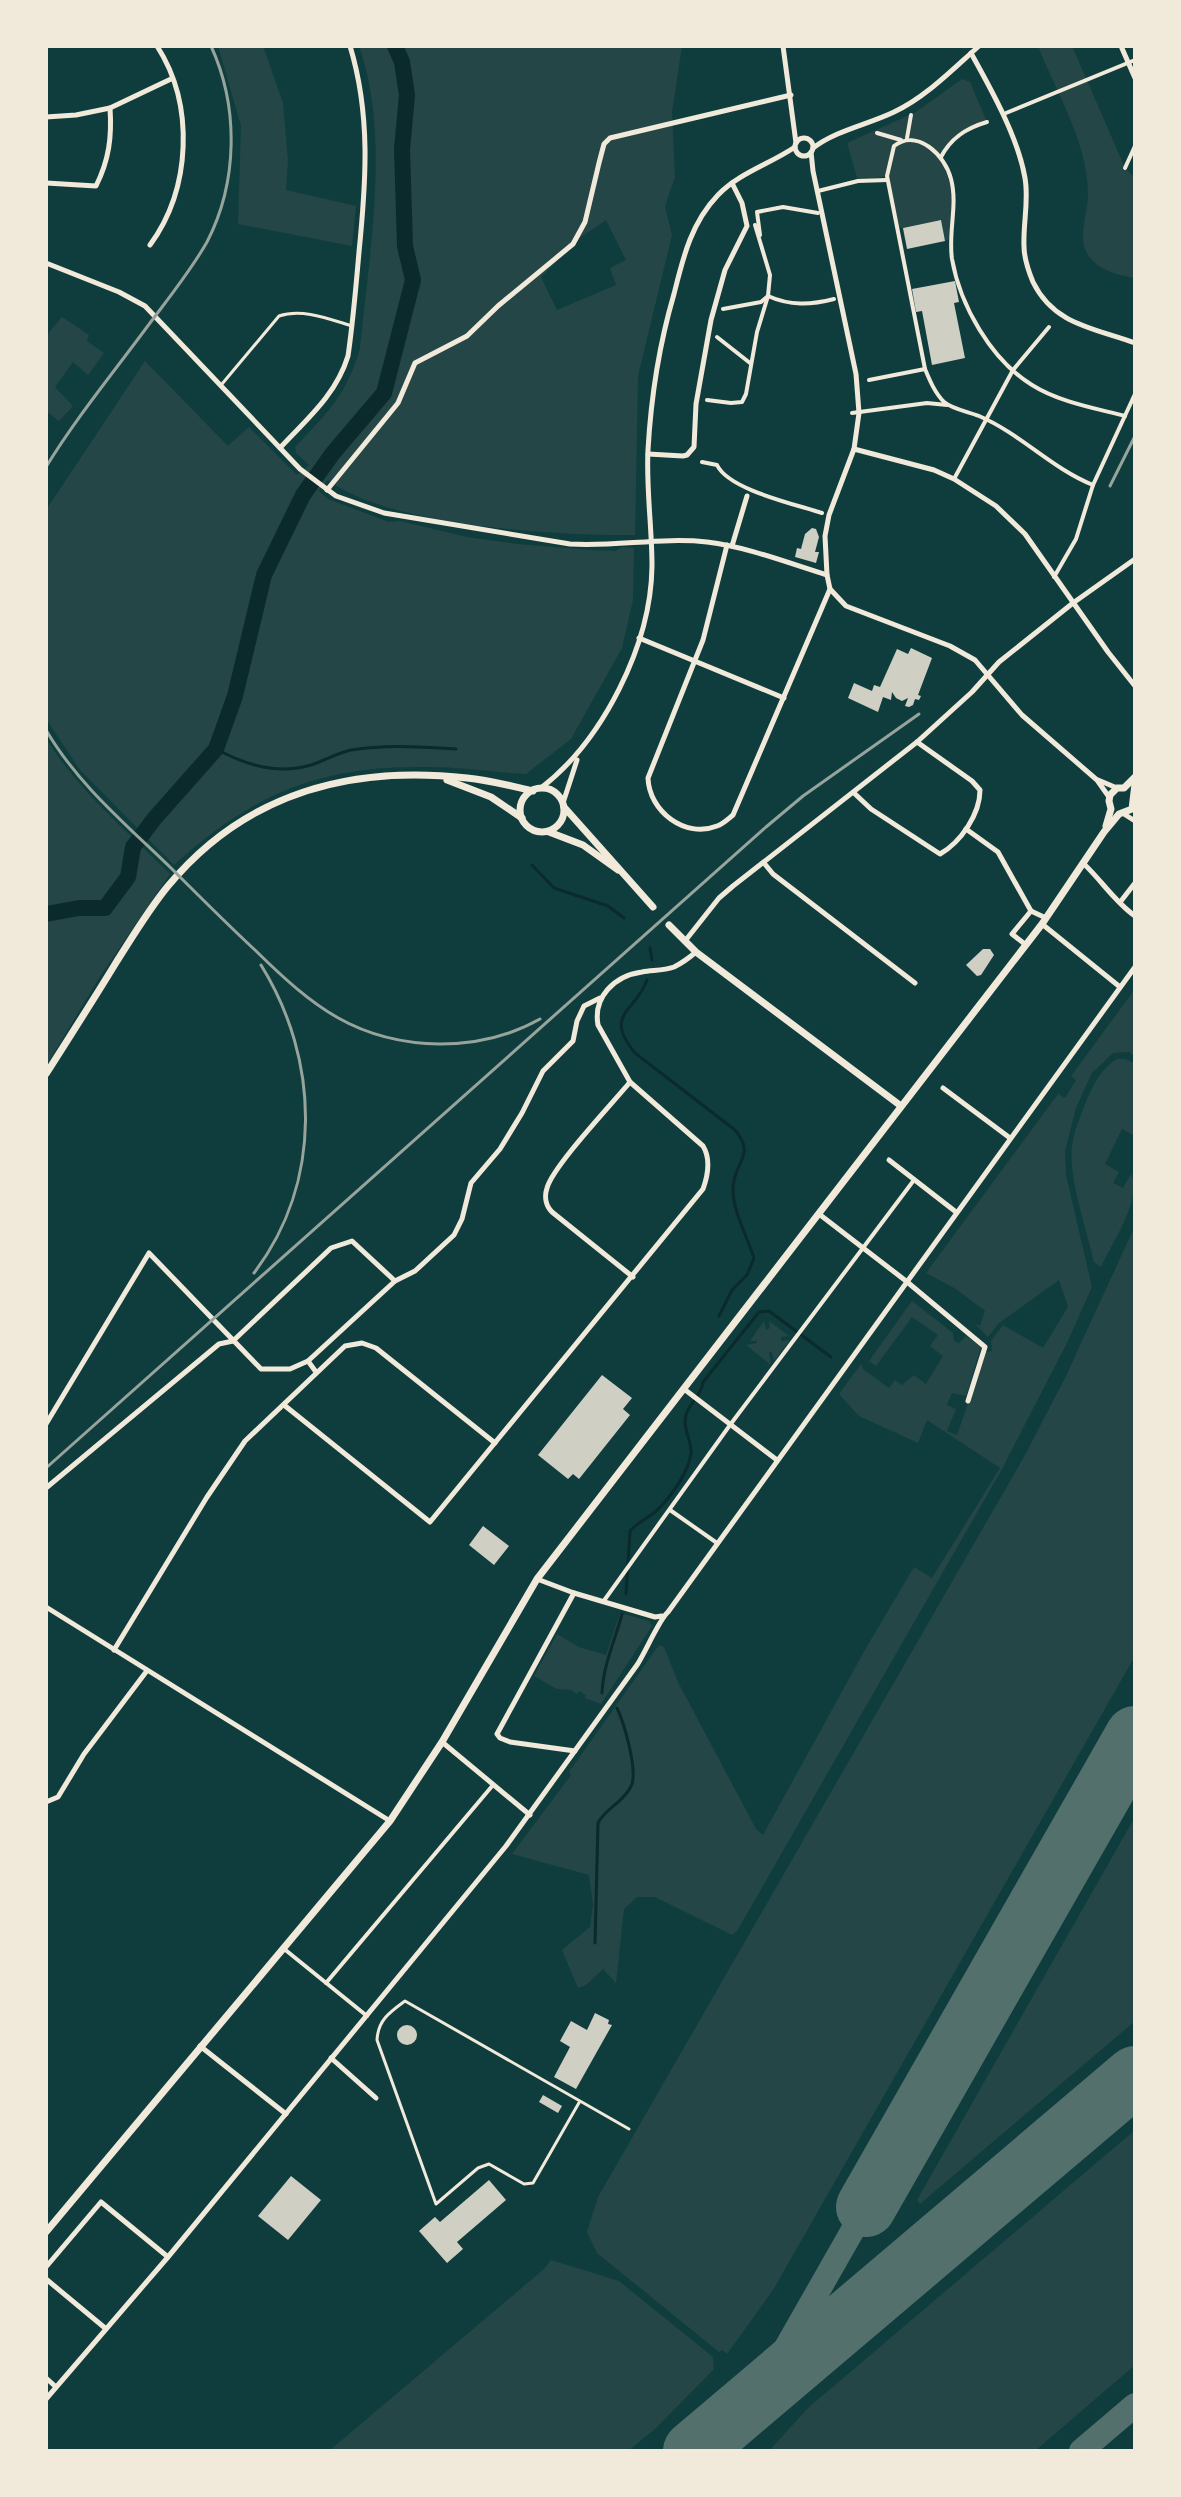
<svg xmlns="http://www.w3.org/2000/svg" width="1181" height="2497" font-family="'Public Sans',sans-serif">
<rect width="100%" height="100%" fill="#0f3d3e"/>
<g fill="#244646" fill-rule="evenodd">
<polygon points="218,46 263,46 283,103 288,160 286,190 356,206 352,246 238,224 241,126"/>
<path d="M359,46H682L672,112L675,177L665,206L672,235L638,376L635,535C557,536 388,526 328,480L319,491L328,499L389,522L400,521L467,537L518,544L590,550L616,551L622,547L634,548L633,600L622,648L571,739L526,774C493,772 461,767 428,767C321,765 253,793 174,865L80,770L46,719V510L145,361L228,446L249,427L297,475L309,465L296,453L295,447C326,415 348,393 360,348C369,254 391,136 359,46ZM606,220L626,260L610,268L616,285L557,310L541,277L581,237Z"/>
<path d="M1038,46H1072L1125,168L1135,178V278C1118,275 1096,270 1087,253C1077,237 1089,210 1088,192C1087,141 1056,92 1038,46Z"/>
<polygon points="962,79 970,82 987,122 957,136 941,157 954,196 952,238 945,241 940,220 903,228 897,227 886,176 858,181 847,143 916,112"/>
<polygon points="62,317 89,335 87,341 104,353 88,375 73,362 55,387 73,406 59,421 46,411 46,336"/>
<path d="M46,738C77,790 127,831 170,874L101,975L46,1066Z"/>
<polygon points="1135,989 1135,1056 1129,1052 1113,1053 1092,1073 1085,1088 1076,1108 1065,1151 1066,1175 1092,1287 1068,1341 1002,1469 737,1931 732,1935 655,1897 637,1897 624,1909 616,1983 603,1969 586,1985 578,1988 562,1950 590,1927 593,1905 589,1875 512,1854 571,1775 569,1772 659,1645 664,1647 678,1682 756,1829 763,1835 866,1648 914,1567 932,1578 1000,1468 927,1420 918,1443 859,1416 839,1394 861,1364 863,1369 889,1388 895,1380 902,1385 914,1375 926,1384 943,1356 930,1346 938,1335 912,1317 876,1366 869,1361 912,1301 953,1333 954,1341 959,1343 966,1336 981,1347 966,1396 952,1393 947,1405 956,1409 947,1431 957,1435 986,1352 992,1351 991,1341 1003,1325 1043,1348 1068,1307 1059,1280 999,1323 988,1337 975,1324 980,1326 985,1311 956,1289 926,1273 1058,1094 1065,1098 1076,1080 1071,1076"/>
<path d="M1117,1059H1125L1135,1063V1136L1122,1129L1105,1164L1119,1172L1113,1183L1123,1188L1131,1174C1144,1196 1111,1245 1101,1267L1094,1262C1087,1230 1068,1177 1072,1146C1074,1131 1080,1118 1085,1104C1093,1086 1100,1069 1117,1059Z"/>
<polygon points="1135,1226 1135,1656 773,2290 727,2354 722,2350 719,2352 597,2253 587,2232 598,2197 1025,1455 1065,1378"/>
<polygon points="764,1321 766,1330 770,1328 769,1321 789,1336 781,1337 781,1341 790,1340 774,1361 772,1352 769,1352 771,1365 746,1345 757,1343 757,1341 750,1341"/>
<polygon points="620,1613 649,1621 652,1626 601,1704 585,1698 586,1695 579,1691 577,1694 571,1690 557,1689 534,1676 557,1634 579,1647 606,1655"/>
<polygon points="1135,1817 1135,2021 920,2204 917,2200"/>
<polygon points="1135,2130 1135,2365 1035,2451 769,2451 808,2408"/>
<polygon points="551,2260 619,2281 713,2357 714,2369 655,2429 628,2451 329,2451 544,2269"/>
</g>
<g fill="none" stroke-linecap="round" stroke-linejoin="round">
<g stroke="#0a2a2b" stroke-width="3">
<path d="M216,749C246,765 277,775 311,765C324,761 337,753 351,750C387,744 421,747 456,749"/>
<polyline points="532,865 554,888 608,906 624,918"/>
<polyline points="46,907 50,911"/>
<polyline points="650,948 652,960"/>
<path d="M647,980C635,1013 603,1014 635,1053L735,1130C756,1155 735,1160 733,1187C732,1210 747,1236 754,1258L747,1275L732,1290L719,1316"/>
<path d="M626,1594L630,1531C637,1523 646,1519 655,1512C669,1500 689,1472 691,1453C692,1441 682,1428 686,1415C689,1403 701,1397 703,1382L759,1312L769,1311L831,1357"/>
<path d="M602,1693C603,1665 615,1641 622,1614"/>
<path d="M595,1943L598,1823C604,1811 617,1805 625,1795C627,1793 631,1787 632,1784C637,1767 624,1723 617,1708"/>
</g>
<polyline stroke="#0a2a2b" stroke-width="16" points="46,914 79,908 105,908 128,877 133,847 154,819 216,749 235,696 264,575 303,495 333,453 384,393 413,280 405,246 402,149 407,95 402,62 395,46"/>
<g stroke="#53706d" stroke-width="24">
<polyline points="768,2402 814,2351 857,2312"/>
<polyline points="727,2451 866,2207"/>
<polyline points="1081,2451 1135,2405"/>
</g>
<g stroke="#53706d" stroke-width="60">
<polyline points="866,2207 1135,1736"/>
<polyline points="693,2451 1135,2076"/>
</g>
</g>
<g fill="#cfcfc3">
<polygon points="941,220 945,241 907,249 903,228"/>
<polygon points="955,281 959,302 954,303 965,358 932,365 922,311 916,312 912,289"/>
<polygon points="812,528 816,529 819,537 815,552 819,552 816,563 795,557 797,548 801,549 805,534"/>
<polygon points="911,648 932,658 918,695 921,696 919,700 915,699 913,705 909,707 905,706 908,698 902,701 896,698 892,692 891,700 883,697 878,712 848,698 854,683 872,691 874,685 880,687 897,649 908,654"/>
<polygon points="983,949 990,949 994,955 981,975 977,976 966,965"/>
<polygon points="602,1375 632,1398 623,1409 630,1415 579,1479 573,1474 568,1479 538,1455"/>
<polygon points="483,1526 509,1546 494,1565 469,1545"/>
<polygon points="595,2013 609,2020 608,2024 612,2025 576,2089 554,2077 570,2047 560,2041 571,2021 587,2030"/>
<circle cx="407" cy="2035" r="10"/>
<polygon points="543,2095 562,2106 558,2113 539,2102"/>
<polygon points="291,2176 321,2200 288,2240 258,2216"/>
<polygon points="489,2180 506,2200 457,2242 463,2249 447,2263 419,2231 435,2217 440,2222"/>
</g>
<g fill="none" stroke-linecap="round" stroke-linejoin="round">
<g stroke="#f1e9da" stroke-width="3">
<path d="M222,384L279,316C302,308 329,319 352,326"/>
<path d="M580,2101L533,2183L524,2184L489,2164L478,2168L436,2204L377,2040C378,2020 390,2012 405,2001L629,2129"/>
</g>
<g stroke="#f1e9da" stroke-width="4">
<polyline points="1006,113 1135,60"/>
<polyline points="877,133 901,140"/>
<polyline points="907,138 911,115"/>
<path d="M941,157C951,138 966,128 987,122"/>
<polyline points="1125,168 1135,146"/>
<polyline points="818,191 858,181 887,180"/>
<polyline points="760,235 757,212 783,207 818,213"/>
<polyline points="723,309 761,302 768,296 770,275 755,225"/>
<polyline points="717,337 750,363"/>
<polyline points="869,380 925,369"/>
<path d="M707,400L731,403L742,402L746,394L757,332L768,296C790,306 811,305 834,299"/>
<polyline points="852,413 927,403 947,405"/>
<path d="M702,462L717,465C729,490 795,504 822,513"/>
<polyline points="954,479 1013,370 1049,327"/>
<path d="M1093,485C1051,468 1021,434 979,416C969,412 952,409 944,402C935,393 930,381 925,369L887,176L894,146C917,128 945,155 951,179C958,205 948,232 952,259C960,305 991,360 1032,385C1059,402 1094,408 1125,416"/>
<polyline points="1054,577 1076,539 1093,485 1135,394"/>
<polyline points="670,1510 717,1543"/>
<polyline points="603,1602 730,1425 914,1180"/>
<polyline points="283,1948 367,2016"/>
<polyline points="326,1983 493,1785"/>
</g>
<g stroke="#f1e9da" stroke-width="5">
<polyline points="783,46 796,143"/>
<polyline points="1121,46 1135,78"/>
<path d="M971,53C991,89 1018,137 1025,178C1029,201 1023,223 1024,246C1024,258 1028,270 1033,282C1054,325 1094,328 1135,343"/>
<polyline points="46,117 76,115 110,108 171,79"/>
<circle cx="804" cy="147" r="9"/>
<path d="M813,148C837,130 867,125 894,112C926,97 953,69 979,46"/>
<polyline points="811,152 813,171 856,374 859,413 854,449 829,515 825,536 827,575"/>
<path d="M46,183L96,186C109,160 112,137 110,108"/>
<path d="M150,245C191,189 195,105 157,46"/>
<path d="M46,263L119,292L145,306L300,469L336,496L384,513L570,544C615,547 662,537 707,542C748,547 788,563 827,575L830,589L846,606L950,646L975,660L1022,715L1097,780L1109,797"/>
<path d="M280,448C307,419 336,395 348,356C353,322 356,287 359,252C366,182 371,115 350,46"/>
<polyline points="854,449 934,470 954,479 996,506 1025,534 1108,652 1135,686"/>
<polyline points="648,454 683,456 687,455 694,447 696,404 711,320 725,270 747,226 742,203 732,183"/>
<polyline points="327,490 398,403 415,363 467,336 498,306 573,244 585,222 599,163 604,144 610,138 791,95"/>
<path d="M727,545L703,640L648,778C649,811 685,839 717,826C723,824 728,819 733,815L830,589"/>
<polyline points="732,546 747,496"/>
<polyline points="639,638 784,698"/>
<polyline points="1098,780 1117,788"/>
<path d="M541,788C603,740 651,645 652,566C652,527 646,488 648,450C651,397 659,345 674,294C683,258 691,223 718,195C739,173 770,164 795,147"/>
<path d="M854,793L871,809L940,854C961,842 980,814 980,790L972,781L917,742"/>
<polyline points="563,803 577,760"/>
<polyline points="1124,814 1135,821"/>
<polyline points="966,829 998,852 1031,911 1046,918"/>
<polyline points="764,863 773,874 915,983"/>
<path d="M1084,864C1102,881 1115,902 1135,916"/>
<polyline points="1121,901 1135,883"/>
<polyline points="1042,924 1120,987"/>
<polyline points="685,941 719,898 733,886 917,742 972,692 999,662 1073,603 1135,559"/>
<polyline points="1026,945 1012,934 1031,911"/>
<path d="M630,1082C612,1104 553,1166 547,1188C544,1197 546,1206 552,1212L633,1277"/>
<polyline points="943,1088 1010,1138"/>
<polyline points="889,1160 956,1212"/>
<polyline points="819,1214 906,1281 985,1347 968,1401"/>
<polyline points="395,1281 415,1271 454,1235 462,1219 471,1183 500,1149 522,1113 543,1071 573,1041 577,1021 584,1006 600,998"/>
<polyline points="684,1389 777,1460"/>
<path d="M284,1405L430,1522L703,1189C708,1175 711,1159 703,1146L630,1082L598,1025C593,997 614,976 642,972C653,970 663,971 674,967C682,963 689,958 696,952"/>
<polyline points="46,1424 149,1253 261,1369 290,1369 308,1361 316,1372"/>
<polyline points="46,1488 219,1344 233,1341 331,1248 352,1241 395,1281 308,1361"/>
<polyline points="537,1579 574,1593 655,1617 662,1616"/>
<polyline points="574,1593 497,1734 500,1738 510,1742 575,1751"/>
<polyline points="46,1607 390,1821"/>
<polyline points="114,1650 207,1497 245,1441 345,1346 362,1343 376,1348 495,1443"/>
<polyline points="442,1742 530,1815"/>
<polyline points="46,1802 58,1797 84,1754 146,1672"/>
<polyline points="200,2046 286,2114"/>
<polyline points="331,2058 376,2098"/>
<polyline points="46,2267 101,2202 168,2257"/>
<polyline points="46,2279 105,2328"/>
<polyline points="46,2378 56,2387"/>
<path d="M46,2399L168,2257L506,1846L637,1665C645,1653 660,1618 668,1612L1135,967"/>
</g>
<g stroke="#f1e9da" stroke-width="7">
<polyline points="447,780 491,797 522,818"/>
<circle cx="542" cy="810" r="22"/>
<polyline points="564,807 653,907"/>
<polyline points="1106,826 1111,809 1109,801 1110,795 1117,788 1124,788 1135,777"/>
<polyline points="549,832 583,845 618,870"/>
<polyline points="669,925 696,952 901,1106"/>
<path d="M46,1074C70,1036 94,999 117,961C133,936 149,909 168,886C245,793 351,765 467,778C489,780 511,786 533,791"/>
<polyline points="46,2232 390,1821 442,1742 537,1579 1042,924 1104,832 1119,814 1132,809 1135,784"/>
</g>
<g stroke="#97a49c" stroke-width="3">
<path d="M46,467C76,418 113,373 147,327C167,300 190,272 207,242C238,182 239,107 211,46"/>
<polyline points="1110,486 1135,436"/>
<path d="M46,730C78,785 128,826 173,870C200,897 228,925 256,951C312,1006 357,1043 440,1044C475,1044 510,1036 540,1019"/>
<path d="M254,1273C323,1182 320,1060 261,965"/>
<polyline points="46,1468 766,827 803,796 919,714"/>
</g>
</g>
<rect width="1181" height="2497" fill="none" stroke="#f1e9da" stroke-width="96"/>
</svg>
